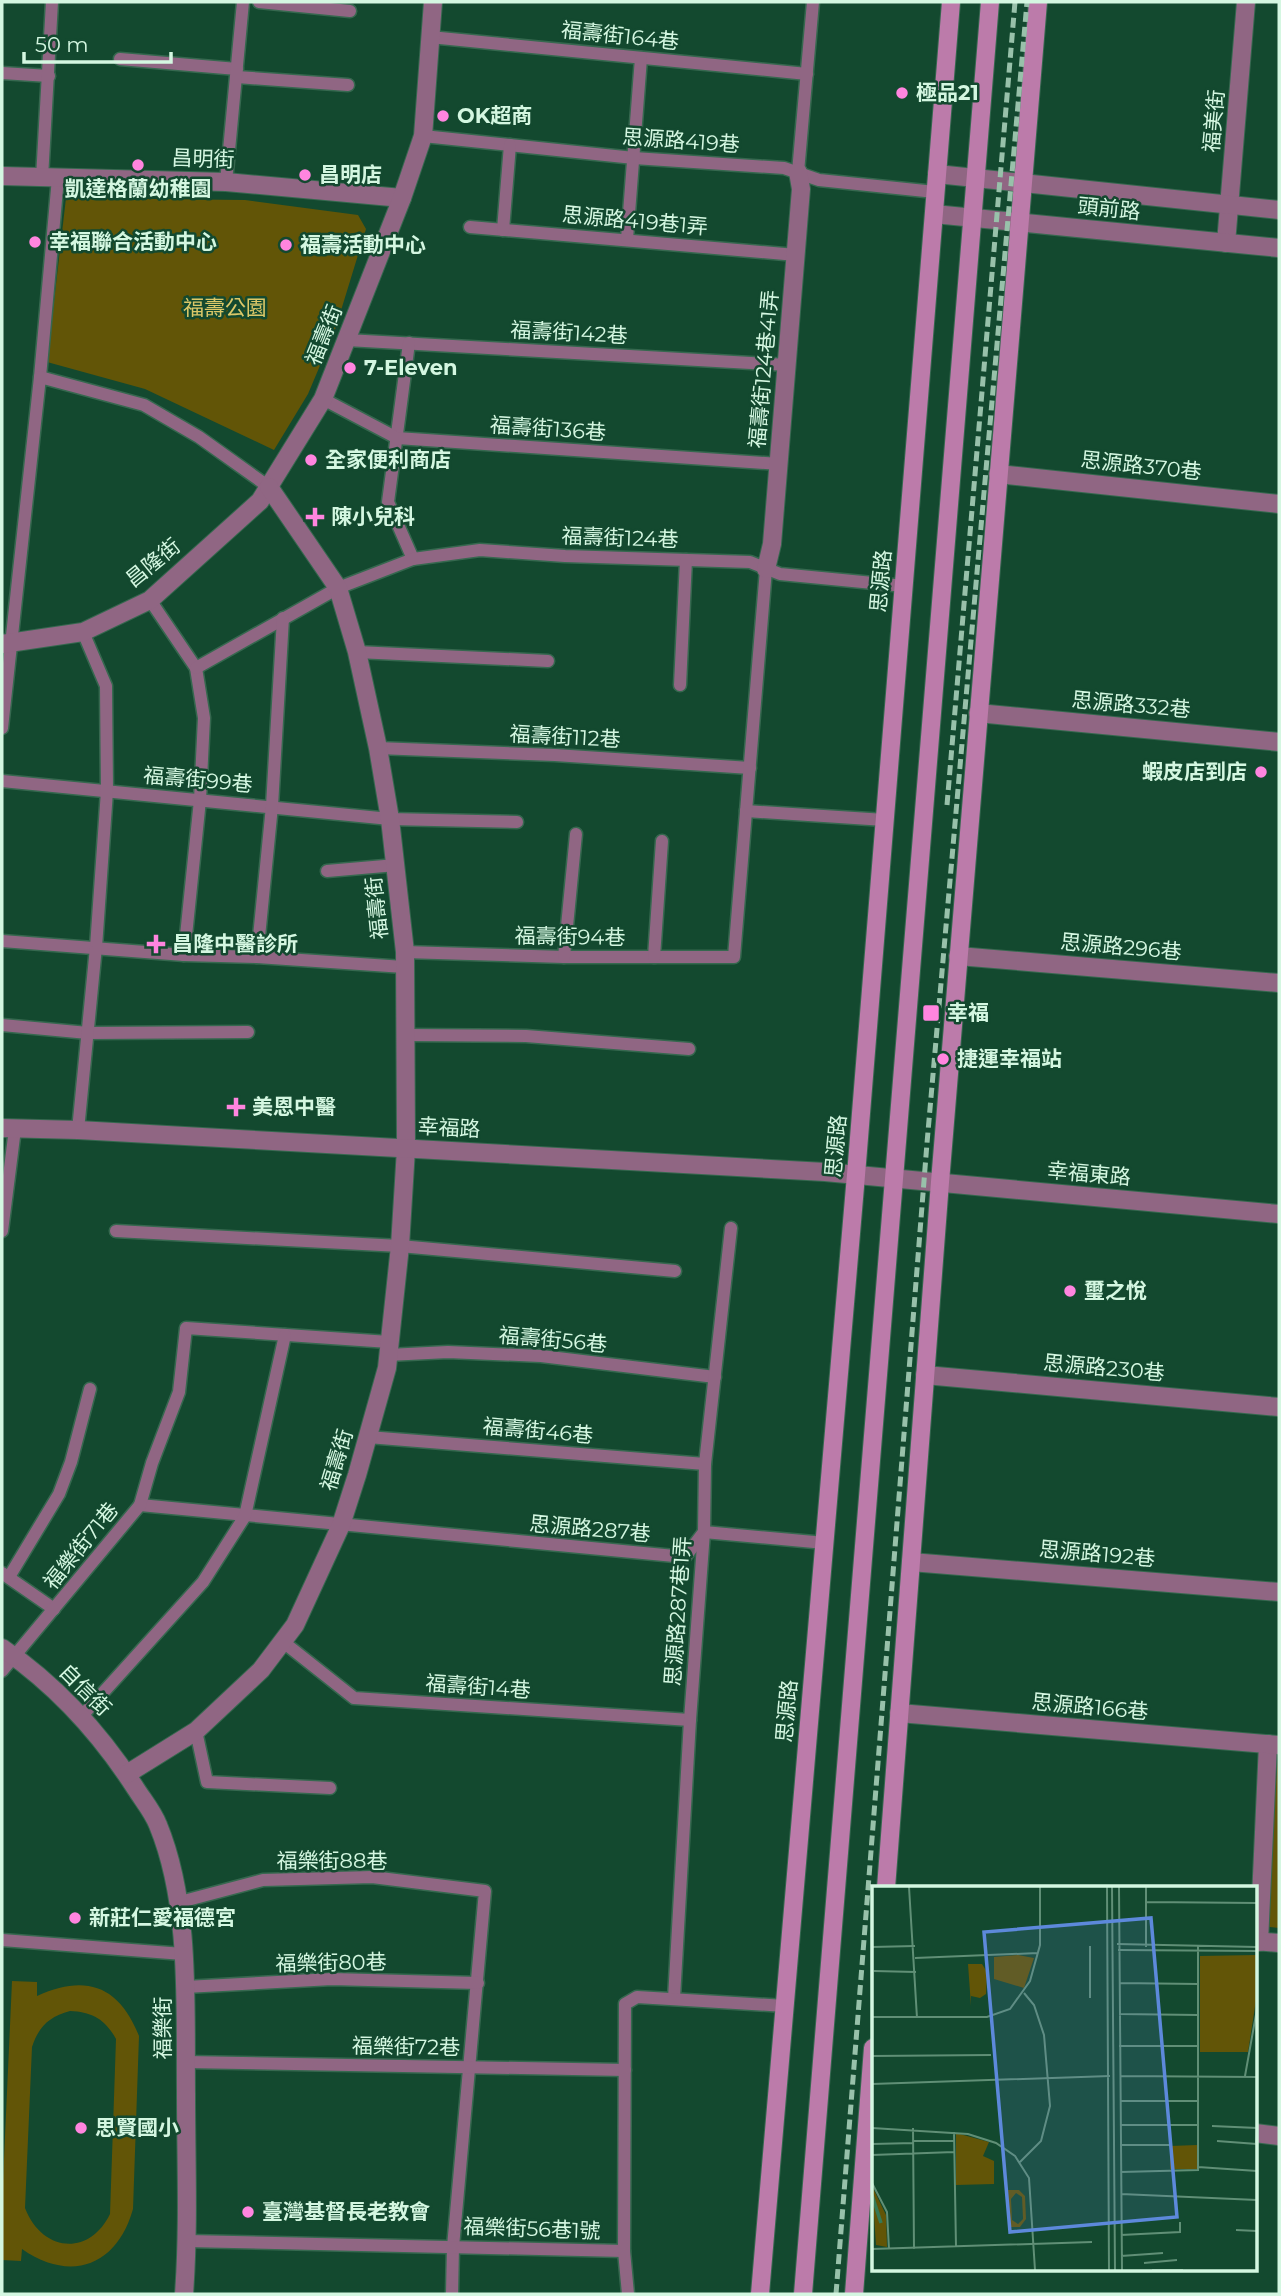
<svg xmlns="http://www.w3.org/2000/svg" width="1281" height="2296" font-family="Montserrat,'Noto Sans TC',sans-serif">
<rect width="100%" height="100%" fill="#13492f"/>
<g fill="#625507" fill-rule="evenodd">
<polygon points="66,198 245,200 358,215 366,229 335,330 308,394 274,450 145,389 47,362"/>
<polygon points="1279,1750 1279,1928 1262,1926"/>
<path d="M12,1981L37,1982V1996C85,1974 119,1985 139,2036L133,2209C117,2266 71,2283 22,2249L21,2261L2,2260V2203ZM70,2011C92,2012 105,2019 116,2039L110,2214C89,2257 42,2252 25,2208L32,2047C39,2026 49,2017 70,2011Z"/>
</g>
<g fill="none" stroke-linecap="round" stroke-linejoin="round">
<defs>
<g id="service">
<polyline points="259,2 350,11"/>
<polyline points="430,37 807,74"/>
<polyline points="120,59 237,69"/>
<polyline points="2,73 49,76"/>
<polyline points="237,77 348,85"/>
<polyline points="423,136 634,158 784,168 819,180 935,192"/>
<polyline points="798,172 813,2"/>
<polyline points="42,178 52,2"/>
<polyline points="226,182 243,2"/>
<polyline points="470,227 796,255"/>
<polyline points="503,230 510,145"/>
<polyline points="627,239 641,58"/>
<polyline points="347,340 788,365"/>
<polyline points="409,343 388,502 413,559"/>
<polyline points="40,377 58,178"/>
<polyline points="323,399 397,438 779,464"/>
<polyline points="150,600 196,668 204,718 200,800 184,955"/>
<polyline points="357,652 548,661"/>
<polyline points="196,668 338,588 413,559 480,550 565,556 750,562 780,574 904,586"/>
<polyline points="680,685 686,560"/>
<polyline points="2,728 40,377 144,405 199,437 269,487"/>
<polyline points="378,748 555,755 750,768"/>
<polyline points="2,781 390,819 517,822"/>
<polyline points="746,811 885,820"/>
<polyline points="327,871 396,865"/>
<polyline points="2,941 184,955 257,957 404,967"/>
<polyline points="405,952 564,957 734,957 766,569"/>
<polyline points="257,957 272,806 283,618"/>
<polyline points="564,957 576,834"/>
<polyline points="654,957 662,841"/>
<polyline points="2,1025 88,1033 248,1032"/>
<polyline points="407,1035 526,1036 689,1049"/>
<polyline points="78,1130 96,947 107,791 106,686 83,632"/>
<polyline points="2,1231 15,1129"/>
<polyline points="116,1231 400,1246 675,1271"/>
<polyline points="388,1355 448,1352 541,1356 715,1377"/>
<polyline points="368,1437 705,1464"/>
<polyline points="140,1505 685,1557 704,1532 825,1543"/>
<polyline points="2,1573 54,1609"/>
<polyline points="9,1577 59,1494 71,1462 90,1389"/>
<polyline points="282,1641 354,1698 690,1720"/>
<polyline points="2,1671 140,1505 152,1463 179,1392 186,1328 389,1342"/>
<polyline points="81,1717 203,1582 245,1516 285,1335"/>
<polyline points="196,1731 207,1782 330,1788"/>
<polyline points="180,1902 263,1880 372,1877 485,1891 453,2247 452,2294"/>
<polyline points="2,1940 183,1954"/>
<polyline points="185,1987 332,1979 478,1983"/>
<polyline points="674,1998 690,1720 704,1532 705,1464 731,1228"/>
<polyline points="186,2062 625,2070"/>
<polyline points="188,2241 624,2251"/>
<polyline points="628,2294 624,2251 625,2004 637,1997 785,2006"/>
</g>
<polyline id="pedestrian" points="1259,1942 1268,1744"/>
<g id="minor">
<polyline points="2,176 226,182 402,198"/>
<polyline points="1226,243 1246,2"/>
<polyline points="998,474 1279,504"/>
<polyline points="766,569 772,544 801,189 798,172"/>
<polyline points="2,644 83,632 150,600 260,501 323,399 402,198 423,136 433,2"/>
<polyline points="978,713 1279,742"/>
<polyline points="958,956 1279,983"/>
<polyline points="925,1375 1279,1407"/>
<polyline points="911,1562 1279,1592"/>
<path d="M2,1648C56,1685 100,1733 136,1789C143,1800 153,1812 158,1825C191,1905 185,2007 186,2093C186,2160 189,2227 184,2294"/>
<polyline points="899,1713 1278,1745"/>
<polyline points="127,1774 196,1731 261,1670 295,1625 341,1525 357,1475 387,1368 400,1246 406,1149 405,952 390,819 378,748 357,652 338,588 269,487"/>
<polyline points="1255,1941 1279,1943"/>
<polyline points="1255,2133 1279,2136"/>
</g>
<g id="tertiary">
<polyline points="937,174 1279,210"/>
<polyline points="934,214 1279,248"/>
<polyline points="2,1128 78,1130 825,1172 1279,1214"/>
</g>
<g id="secondary">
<polyline points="886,1888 940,1182 1038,2"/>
<polyline points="760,2294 856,1175 951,2"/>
<polyline points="803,2294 990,2"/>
<polyline points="854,2294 873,2048"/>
</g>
</defs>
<use href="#service" stroke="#36684f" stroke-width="15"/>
<use href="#pedestrian" stroke="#36684f" stroke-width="20"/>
<use href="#minor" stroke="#36684f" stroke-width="20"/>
<use href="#tertiary" stroke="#36684f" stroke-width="20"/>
<use href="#secondary" stroke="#36684f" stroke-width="20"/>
<use href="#service" stroke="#906683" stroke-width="12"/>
<use href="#pedestrian" stroke="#906683" stroke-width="18"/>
<use href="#minor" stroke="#906683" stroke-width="18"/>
<use href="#tertiary" stroke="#906683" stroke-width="18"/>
<use href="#secondary" stroke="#bc7baa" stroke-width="18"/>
<g stroke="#98c1aa" stroke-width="5" stroke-dasharray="10 5" stroke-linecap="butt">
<polyline points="947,805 1015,2"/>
<polyline points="836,2294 927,1143 1027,2"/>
</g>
</g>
<g fill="#ff85df" stroke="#13492f" stroke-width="2.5">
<circle cx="902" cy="93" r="7"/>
<circle cx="443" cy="116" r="7"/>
<circle cx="138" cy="165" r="7"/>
<circle cx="305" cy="175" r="7"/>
<circle cx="35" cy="242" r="7"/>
<circle cx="286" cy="245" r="7"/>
<circle cx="350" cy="368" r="7"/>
<circle cx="311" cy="460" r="7"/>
<path d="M311.5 506.5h7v7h7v7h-7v7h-7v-7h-7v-7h7z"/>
<circle cx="1261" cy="772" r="7"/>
<path d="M152.5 933.5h7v7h7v7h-7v7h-7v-7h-7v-7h7z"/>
<rect x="922" y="1004" width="18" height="18" rx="3.5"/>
<circle cx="943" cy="1059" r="7"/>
<path d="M232.5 1096.5h7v7h7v7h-7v7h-7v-7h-7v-7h7z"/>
<circle cx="1070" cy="1291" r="7"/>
<circle cx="75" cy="1918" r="7"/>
<circle cx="81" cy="2128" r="7"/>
<circle cx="248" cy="2212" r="7"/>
</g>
<g text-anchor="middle" stroke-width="5" stroke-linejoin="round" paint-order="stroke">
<g font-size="21" fill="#d4f7e1" stroke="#13492f">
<text transform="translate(620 36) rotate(6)" y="7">福壽街164巷</text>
<text transform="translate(1214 121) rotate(-85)" y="7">福美街</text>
<text transform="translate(681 141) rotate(4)" y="7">思源路419巷</text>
<text transform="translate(203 159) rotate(2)" y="7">昌明街</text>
<text transform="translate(1109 209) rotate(6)" y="7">頭前路</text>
<text transform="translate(635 221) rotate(5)" y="7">思源路419巷1弄</text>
<text transform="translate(569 333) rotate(3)" y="7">福壽街142巷</text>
<text transform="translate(324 335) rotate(-68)" y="7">福壽街</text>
<text transform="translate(764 369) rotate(-85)" y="7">福壽街124巷41弄</text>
<text transform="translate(548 429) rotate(4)" y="7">福壽街136巷</text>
<text transform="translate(1141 466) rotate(6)" y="7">思源路370巷</text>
<text transform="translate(620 538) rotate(2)" y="7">福壽街124巷</text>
<text transform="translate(153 563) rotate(-39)" y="7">昌隆街</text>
<text transform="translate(881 581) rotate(-85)" y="7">思源路</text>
<text transform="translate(1131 705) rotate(5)" y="7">思源路332巷</text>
<text transform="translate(565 737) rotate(3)" y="7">福壽街112巷</text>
<text transform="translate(198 780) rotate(5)" y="7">福壽街99巷</text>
<text transform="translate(377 908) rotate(-96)" y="7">福壽街</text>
<text transform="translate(570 937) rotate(1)" y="7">福壽街94巷</text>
<text transform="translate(1121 947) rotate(5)" y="7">思源路296巷</text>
<text transform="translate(449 1128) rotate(3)" y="7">幸福路</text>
<text transform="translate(836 1146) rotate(-85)" y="7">思源路</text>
<text transform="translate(1089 1174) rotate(5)" y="7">幸福東路</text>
<text transform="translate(553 1340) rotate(5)" y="7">福壽街56巷</text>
<text transform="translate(1104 1368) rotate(5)" y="7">思源路230巷</text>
<text transform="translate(538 1431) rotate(5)" y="7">福壽街46巷</text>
<text transform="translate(337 1460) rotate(-73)" y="7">福壽街</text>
<text transform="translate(590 1529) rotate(5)" y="7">思源路287巷</text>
<text transform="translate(81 1546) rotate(-51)" y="7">福樂街71巷</text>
<text transform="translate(1097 1554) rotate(5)" y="7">思源路192巷</text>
<text transform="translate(678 1611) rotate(-86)" y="7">思源路287巷1弄</text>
<text transform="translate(478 1687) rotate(4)" y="7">福壽街14巷</text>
<text transform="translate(85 1690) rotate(45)" y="7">自信街</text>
<text transform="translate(1090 1707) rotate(5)" y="7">思源路166巷</text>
<text transform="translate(787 1711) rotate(-85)" y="7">思源路</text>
<text x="332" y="1868">福樂街88巷</text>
<text transform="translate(331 1963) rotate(-1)" y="7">福樂街80巷</text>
<text transform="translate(163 2028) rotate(-90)" y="7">福樂街</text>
<text transform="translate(406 2047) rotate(1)" y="7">福樂街72巷</text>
<text transform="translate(532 2229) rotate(2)" y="7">福樂街56巷1號</text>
</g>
<g font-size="21" font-weight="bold" fill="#d4f7e1" stroke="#13492f" text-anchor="start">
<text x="916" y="100">極品21</text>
<text x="457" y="123">OK超商</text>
<text x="319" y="182">昌明店</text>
<text x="138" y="196" text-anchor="middle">凱達格蘭幼稚園</text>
<text x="49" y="249">幸福聯合活動中心</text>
<text x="300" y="252">福壽活動中心</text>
<text x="364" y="375">7-Eleven</text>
<text x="325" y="467">全家便利商店</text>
<text x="331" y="524">陳小兒科</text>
<text x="1247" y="779" text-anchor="end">蝦皮店到店</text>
<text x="172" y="951">昌隆中醫診所</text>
<text x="947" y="1020">幸福</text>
<text x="957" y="1066">捷運幸福站</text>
<text x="252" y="1114">美恩中醫</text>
<text x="1084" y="1298">璽之悅</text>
<text x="89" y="1925">新莊仁愛福德宮</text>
<text x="95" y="2135">思賢國小</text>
<text x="262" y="2219">臺灣基督長老教會</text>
</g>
<g font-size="21" fill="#dcc868" stroke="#13492f">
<text x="225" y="315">福壽公園</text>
</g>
</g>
<g transform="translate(872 1886)">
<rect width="385" height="385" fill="#13492f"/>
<path d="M146,69L162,72L152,102L122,93V71ZM385,69V108L376,166H328V70ZM96,78H110L115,86L114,108L108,112L99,110V120ZM84,247L117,256L111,270L122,275V298L84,299ZM325,259V283H298V260ZM0,300L14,329L15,361L4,359ZM136,304H147L153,310L154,333L148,341H137ZM144,307L150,311L151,333L146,338L140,334L139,313Z" fill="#625507" fill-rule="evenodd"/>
<path fill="none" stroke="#367956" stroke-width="3.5" d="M0,309L9,337"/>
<path fill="none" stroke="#608f76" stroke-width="2" d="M37,1L45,132M235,1L237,384M240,1L243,384M247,1L250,384M274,1V61M274,16L385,17M245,58L385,61M218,60V112M0,61L43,60M246,64L385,65M43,72L166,67M2,85L44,86M247,97L326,98M247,128L326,129M0,131H115L138,123L158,95L168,59V1M247,160H326M0,170L119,169M248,190L385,191M373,190L385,123M0,198L238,190M248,215H326M248,239H326M340,240L385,242L384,258M0,242L96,248L124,257L143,270L157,292L163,384M41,242L42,363M82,246L84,361M42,255H82M345,255L385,258M0,258L42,257M248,259H298M0,269L82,266M148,276L169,255L178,220L172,149L162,119L152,107M326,281L385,285M249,286L326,284V60M0,297L15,326L17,363M249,308L385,314M0,334V365M364,344L385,345M249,349L308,346V336M0,363L220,356M249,370L291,367M272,377L305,374M280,384H311"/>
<path fill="#5d89db" fill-opacity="0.15" stroke="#5d89db" stroke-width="3.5" d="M279,32L305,331L138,346L112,46Z"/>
<rect width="385" height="385" fill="none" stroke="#d4f7e1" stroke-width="3.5"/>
</g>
<rect width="1281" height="2296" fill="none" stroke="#d4f7e1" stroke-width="7"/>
<path d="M24 52v10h147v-10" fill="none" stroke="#d4f7e1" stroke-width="3.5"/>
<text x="35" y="52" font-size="21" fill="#d4f7e1" stroke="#13492f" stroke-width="5" paint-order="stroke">50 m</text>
</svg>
